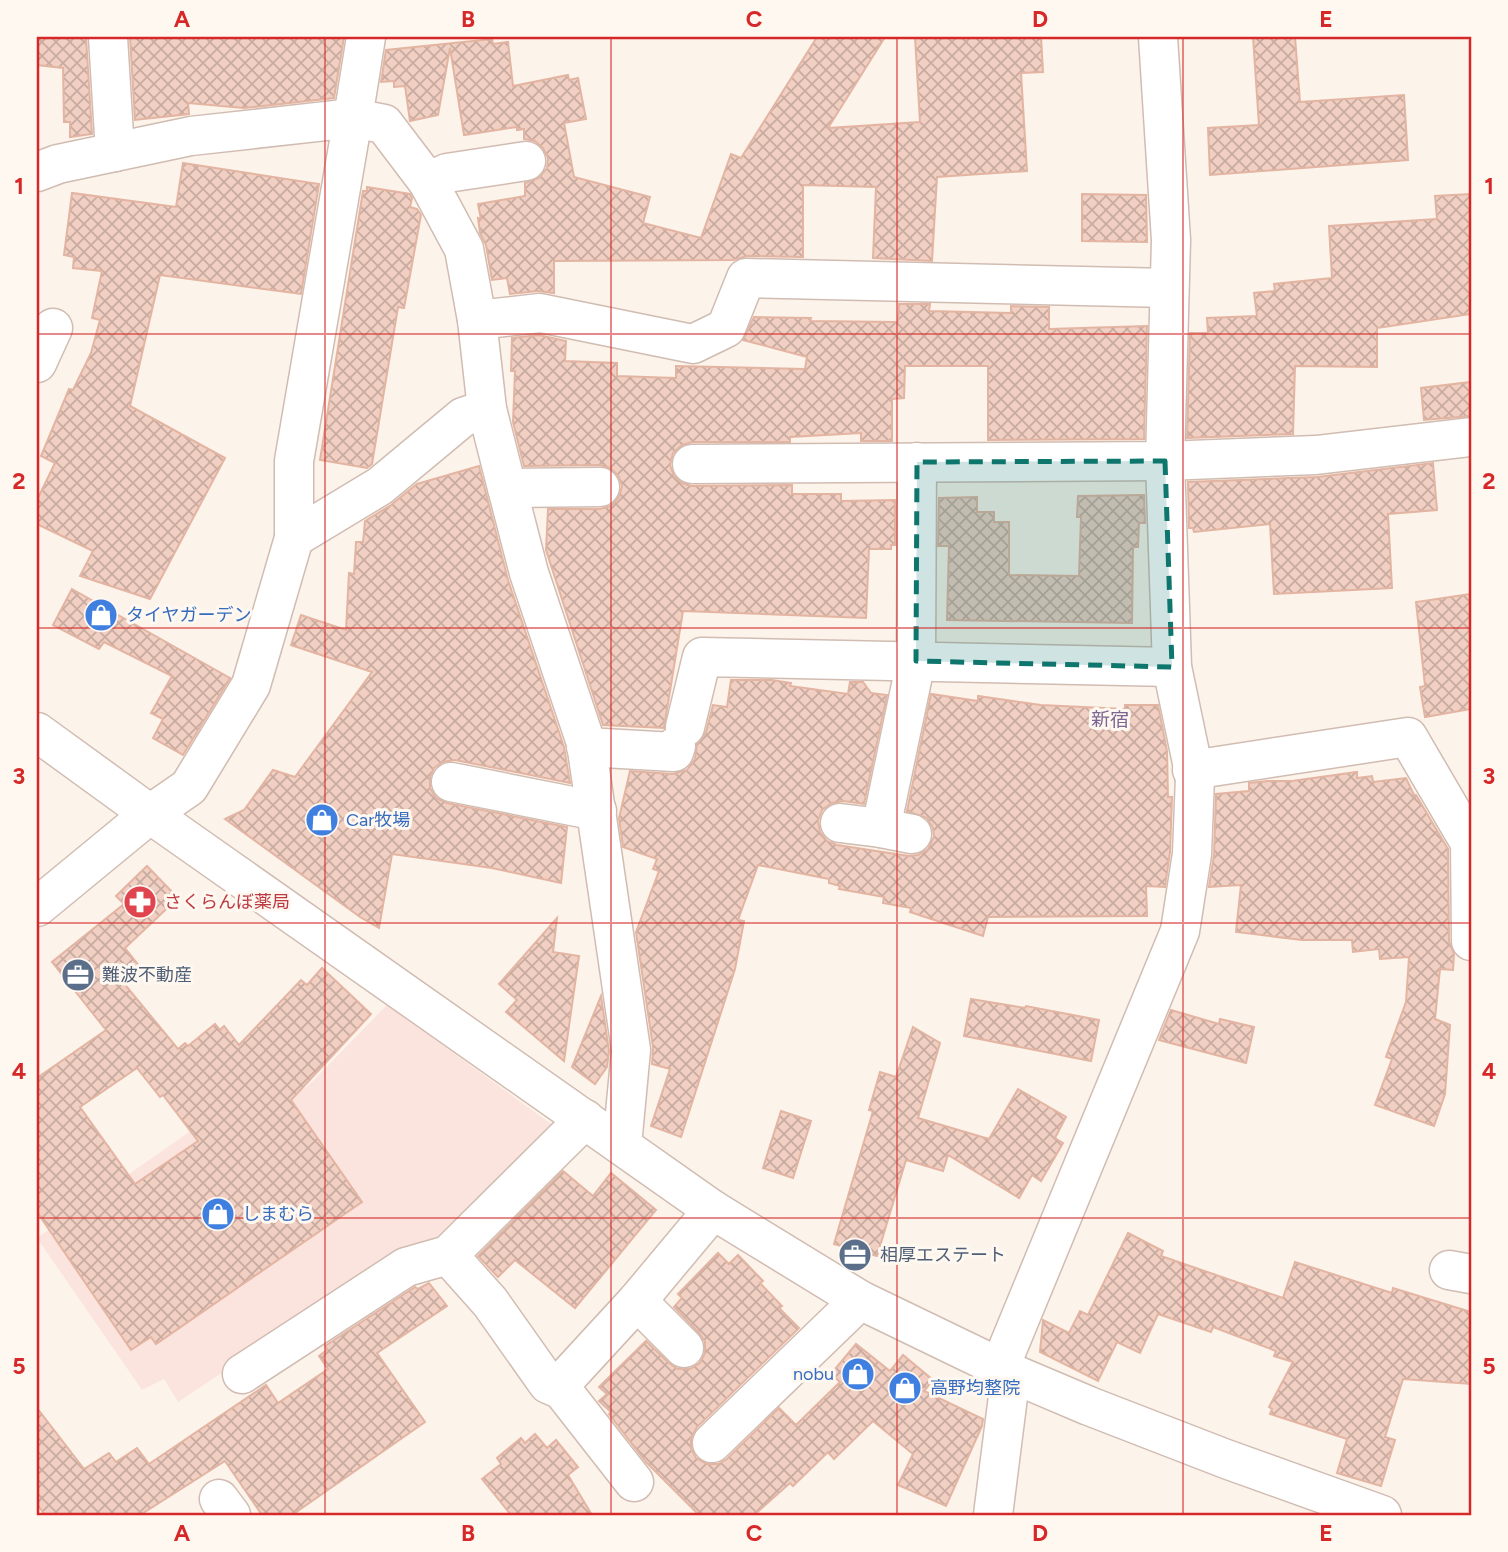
<svg xmlns="http://www.w3.org/2000/svg" width="1508" height="1552" font-family="Figtree,'Noto Sans JP',sans-serif">
<defs>
<pattern id="building-cross-hatch" width="8" height="8" patternUnits="userSpaceOnUse" patternTransform="scale(1.75)"><rect width="8" height="8" fill="#f1cfc2"/><path d="M0 0l8 8M0 8l8-8" fill="none" stroke="#c8aba0"/></pattern>
</defs>
<rect width="100%" height="100%" fill="#fcf3ea"/>
<polygon fill="#fce4de" points="387,1005 554,1126 446,1238 393,1259 178,1402 164,1379 142,1390 37,1238 284,1066 306,1088"/>
<g fill="url(#building-cross-hatch)" stroke="#e4b4a2" stroke-width="2" fill-rule="evenodd">
<polygon points="37,37 86,37 92,134 70,137 70,122 64,122 63,68 37,65"/>
<polygon points="130,37 344,37 334,98 244,108 188,103 189,114 135,120"/>
<polygon points="817,37 885,37 828,128 920,122 915,37 1041,37 1043,72 1021,73 1027,171 937,177 932,261 873,258 876,187 803,185 803,257 747,256 733,260 554,261 554,293 538,291 510,294 507,278 492,280 486,245 480,233 478,218 481,219 478,204 525,196 525,183 539,178 547,168 548,158 543,148 535,141 524,139 524,129 517,130 517,127 464,135 450,48 438,115 410,121 405,86 394,87 394,81 381,82 386,50 492,39 493,44 508,42 513,86 568,75 569,80 578,78 586,119 564,123 574,177 650,197 643,223 701,238 731,154 741,158"/>
<polygon points="1253,37 1295,37 1300,102 1404,95 1408,160 1210,175 1208,128 1259,125"/>
<polygon points="183,163 319,184 301,294 160,275 130,406 225,458 150,599 80,576 93,551 37,524 37,500 55,463 41,456 69,389 73,390 91,353 100,320 92,318 102,271 73,268 74,257 64,255 72,193 176,207"/>
<polygon points="367,187 410,194 412,198 410,207 417,209 421,215 404,308 398,307 372,464 367,468 320,460 363,191 367,191"/>
<polygon points="1082,194 1146,195 1147,242 1082,241"/>
<polygon points="1471,194 1471,314 1377,328 1377,367 1295,366 1293,434 1187,438 1190,333 1208,333 1207,318 1257,316 1254,293 1275,291 1274,284 1332,278 1329,226 1437,219 1435,196"/>
<polygon points="899,304 930,304 929,311 1011,313 1011,306 1049,307 1049,329 1147,326 1144,439 988,440 988,366 905,366 904,398 892,399 892,441 861,441 861,433 790,437 790,442 692,442 682,445 673,453 670,465 674,476 682,483 691,486 792,485 792,494 841,494 841,501 895,500 895,545 891,545 891,549 869,549 866,618 683,611 664,728 603,725 546,550 548,509 600,509 611,506 619,497 622,486 618,475 610,468 600,465 524,466 513,422 515,371 511,371 512,338 539,335 566,341 565,361 617,363 617,376 676,378 676,366 805,369 807,357 743,340 754,317 811,318 810,321 898,322"/>
<polygon points="1471,382 1471,416 1424,420 1421,388"/>
<polygon points="1433,463 1437,510 1388,514 1392,588 1274,594 1270,524 1194,532 1193,528 1189,528 1188,482 1317,477"/>
<polygon points="479,466 508,580 564,747 570,783 455,760 443,762 434,768 430,777 430,788 436,798 447,803 567,827 561,883 492,868 392,854 379,928 360,917 225,819 244,810 273,770 295,777 372,672 291,645 301,615 346,630 349,573 354,574 356,542 363,542 365,521 391,505 417,484"/>
<polygon points="1144,495 1145,523 1139,523 1138,547 1133,547 1132,623 947,620 949,546 938,546 939,498 977,497 977,512 994,512 994,522 1009,522 1009,575 1079,576 1081,517 1077,517 1078,496"/>
<polygon points="72,589 230,678 183,755 153,738 163,719 151,713 172,676 104,642 99,649 53,625"/>
<polygon points="1471,594 1471,709 1425,717 1420,687 1425,686 1416,602"/>
<polygon points="731,680 772,680 791,683 790,686 848,694 850,682 863,682 871,693 887,695 864,804 843,801 832,803 822,810 818,821 820,832 827,841 837,845 909,856 918,855 928,849 934,837 933,828 927,818 907,811 931,694 978,701 978,696 1041,705 1125,709 1125,705 1158,705 1167,751 1168,797 1172,797 1170,852 1165,887 1146,886 1147,916 988,917 983,936 910,912 911,908 883,903 884,897 839,889 840,886 829,883 829,879 758,865 738,920 744,921 735,969 681,1137 651,1126 670,1069 652,1064 653,1047 636,932 659,871 653,869 657,859 623,847 619,818 630,771 673,774 687,770 695,759 697,744 706,732 713,705 727,707"/>
<polygon points="1357,772 1357,778 1372,776 1373,782 1406,778 1414,795 1416,795 1448,849 1449,941 1454,954 1453,970 1440,969 1435,1019 1450,1025 1445,1094 1434,1126 1375,1105 1392,1059 1386,1057 1406,1002 1409,957 1380,959 1379,949 1353,952 1352,940 1302,940 1236,932 1241,885 1209,887 1214,855 1216,794 1249,791 1249,783 1268,781 1292,781"/>
<path d="M147,866L178,898L125,948L140,967L122,981L178,1049L185,1043L188,1046L215,1024L220,1030L224,1026L239,1045L301,980L307,985L322,968L371,1014L291,1100L362,1202L156,1344L151,1337L131,1350L37,1212V1078L106,1030L52,962L124,904L116,896ZM137,1068L160,1097L163,1095L198,1141L135,1184L80,1107Z"/>
<polygon points="557,918 553,952 579,956 564,1061 506,1012 517,1000 499,984"/>
<polygon points="601,996 609,1051 607,1067 595,1084 572,1067"/>
<polygon points="971,999 1025,1008 1026,1006 1099,1020 1091,1061 964,1036"/>
<polygon points="1171,1010 1219,1024 1220,1019 1254,1027 1246,1063 1159,1040"/>
<polygon points="913,1027 940,1043 918,1118 989,1139 1018,1089 1066,1117 1055,1138 1063,1143 1041,1181 1032,1175 1019,1198 948,1155 943,1171 906,1160 877,1256 834,1244 873,1111 869,1110 880,1072 896,1077"/>
<polygon points="781,1111 811,1121 793,1178 763,1168"/>
<polygon points="563,1171 593,1196 611,1173 656,1210 575,1308 515,1260 498,1277 478,1256"/>
<polygon points="1128,1233 1163,1251 1161,1256 1283,1298 1295,1262 1392,1293 1393,1288 1471,1312 1471,1384 1403,1379 1385,1437 1395,1440 1381,1486 1337,1473 1347,1439 1270,1414 1272,1409 1269,1407 1293,1362 1274,1356 1276,1351 1213,1327 1211,1332 1158,1314 1140,1353 1117,1342 1098,1381 1040,1352 1043,1320 1069,1333 1080,1311 1088,1315"/>
<polygon points="718,1253 729,1264 738,1255 763,1281 760,1283 782,1306 779,1308 799,1328 697,1427 691,1438 691,1448 696,1458 707,1464 718,1464 727,1459 779,1408 796,1425 840,1382 831,1374 856,1344 890,1371 903,1355 933,1380 924,1391 983,1419 982,1426 946,1506 898,1485 913,1454 873,1421 834,1459 828,1452 793,1486 790,1483 754,1515 699,1515 646,1462 609,1414 611,1412 599,1401 607,1394 599,1387 646,1341 669,1363 678,1369 690,1369 700,1363 705,1353 705,1342 699,1333 674,1307 682,1298 678,1294"/>
<polygon points="429,1283 447,1306 377,1353 425,1422 292,1515 262,1515 225,1461 140,1515 45,1515 37,1504 37,1408 84,1469 109,1453 116,1462 137,1448 149,1464 266,1385 278,1403 328,1369 319,1356 327,1350 325,1346 415,1287 418,1289"/>
<polygon points="535,1434 547,1448 556,1440 578,1467 568,1475 592,1515 511,1515 482,1479 501,1464 497,1458 521,1438 525,1443"/>
</g>
<g fill="none" stroke-linecap="round" stroke-linejoin="round">
<defs>
<g id="minor">
<polyline points="108,37 115,152"/>
<polyline points="366,37 353,118 384,124 428,182 464,249 477,320 487,409 507,488 529,573 586,743 631,1050 622,1145"/>
<polyline points="37,172 58,164 191,136 353,118 294,461 294,538 251,685 189,787 150,814 37,907"/>
<polyline points="428,182 447,173 526,161"/>
<polyline points="477,320 540,313 693,344 726,328 746,278 1169,288"/>
<polyline points="37,363 53,328"/>
<polyline points="692,464 1165,461 1316,455 1471,437"/>
<polyline points="507,488 600,487"/>
<polyline points="294,538 380,486 463,417 487,409"/>
<polyline points="685,727 702,657 1172,667"/>
<polyline points="37,732 150,814 713,1210 860,1300 1011,1373 1089,1406 1226,1459 1382,1515"/>
<polyline points="586,747 674,752 676,746"/>
<polyline points="1192,770 1408,737 1470,843 1471,941"/>
<polyline points="451,782 597,811"/>
<polyline points="840,823 881,828 916,661 917,462"/>
<polyline points="881,828 912,834"/>
<polyline points="448,1255 490,1302 548,1384 562,1390"/>
<polyline points="1449,1270 1471,1274"/>
<polyline points="637,1301 684,1348"/>
<polyline points="1000,1367 1180,931 1192,854 1195,777 1172,667 1165,461 1171,240 1158,37"/>
<polyline points="242,1374 406,1267 448,1255 585,1119"/>
<polyline points="712,1443 860,1300"/>
<polyline points="634,1482 562,1390 568,1376 637,1301 713,1210"/>
<polyline points="219,1499 231,1515"/>
<polyline points="993,1515 1011,1373"/>
</g>
</defs>
<use href="#minor" stroke="#d1bcb2" stroke-width="41"/>
<use href="#minor" stroke="#fff" stroke-width="38"/>
</g>
<path fill="#0f766e" fill-opacity="0.2" stroke="#0f766e" stroke-width="5" stroke-dasharray="14 9" stroke-linejoin="round" d="M1165,461L1172,667L916,661L917,462Z"/>
<path fill="none" stroke="#d62828" stroke-width="2" stroke-opacity="0.55" d="M325,37V1515M611,37V1515M897,37V1515M1183,37V1515M37,334H1471M37,628H1471M37,923H1471M37,1218H1471"/>
<defs>
<symbol id="shop-disc" viewBox="-11 -11 22 22"><circle r="9.5" fill="#3f7fe0" stroke="#fff8f1"/><path d="M-5-2.5h2.3a2.7 3.5 0 0 1 5.4 0H5L5.5 6h-11ZM-1.5-2.5h3a1.5 2.3 0 0 0-3 0Z" fill="#fff"/></symbol>
<symbol id="pharmacy-disc" viewBox="-11 -11 22 22"><circle r="9.5" fill="#e0444e" stroke="#fff8f1"/><path d="M-2-6h4v4h4v4h-4v4h-4v-4h-4v-4h4Z" fill="#fff"/></symbol>
<symbol id="office-disc" viewBox="-11 -11 22 22"><circle r="9.5" fill="#5c6f8a" stroke="#fff8f1"/><path d="M-6-3h4V-5.5h4V-3h4V5H-6ZM-1-4.5V-3h2v-1.5ZM-6 0V1H6V0Z" fill="#fff"/></symbol>
</defs>
<g fill-rule="evenodd">
<use href="#shop-disc" x="82" y="596" width="38" height="38"/>
<use href="#shop-disc" x="303" y="801" width="38" height="38"/>
<use href="#pharmacy-disc" x="121" y="883" width="38" height="38"/>
<use href="#office-disc" x="59" y="956" width="38" height="38"/>
<use href="#shop-disc" x="199" y="1195" width="38" height="38"/>
<use href="#office-disc" x="836" y="1236" width="38" height="38"/>
<use href="#shop-disc" x="839" y="1355" width="38" height="38"/>
<use href="#shop-disc" x="886" y="1369" width="38" height="38"/>
</g>
<g text-anchor="middle" stroke-width="6" stroke-linejoin="round" paint-order="stroke">
<g font-size="18" fill="#366cbe" stroke="#fff8f1" text-anchor="start">
<text x="126" y="621">タイヤガーデン</text>
<text x="346" y="826">Car牧場</text>
<text x="242" y="1220">しまむら</text>
<text x="834" y="1380" text-anchor="end">nobu</text>
<text x="930" y="1394">高野均整院</text>
</g>
<g font-size="18" fill="#be3a42" stroke="#fff8f1" text-anchor="start">
<text x="164" y="908">さくらんぼ薬局</text>
</g>
<g font-size="18" fill="#4e5e75" stroke="#fff8f1" text-anchor="start">
<text x="102" y="981">難波不動産</text>
<text x="880" y="1261">相厚エステート</text>
</g>
<g font-size="19" fill="#7e6693" stroke="#fff8f1">
<text x="1110" y="726">新宿</text>
</g>
</g>
<rect width="1508" height="1552" fill="none" stroke="#fff8f1" stroke-width="77"/>
<rect x="38" y="38" width="1432" height="1476" fill="none" stroke="#d62828" stroke-width="2.5"/>
<g font-size="23" text-anchor="middle" font-weight="bold" fill="#d62828">
<text x="182" y="27">A</text>
<text x="468" y="27">B</text>
<text x="754" y="27">C</text>
<text x="1040" y="27">D</text>
<text x="1326" y="27">E</text>
<text x="19" y="194">1</text>
<text x="1489" y="194">1</text>
<text x="19" y="489">2</text>
<text x="1489" y="489">2</text>
<text x="19" y="784">3</text>
<text x="1489" y="784">3</text>
<text x="19" y="1079">4</text>
<text x="1489" y="1079">4</text>
<text x="19" y="1374">5</text>
<text x="1489" y="1374">5</text>
<text x="182" y="1541">A</text>
<text x="468" y="1541">B</text>
<text x="754" y="1541">C</text>
<text x="1040" y="1541">D</text>
<text x="1326" y="1541">E</text>
</g>
</svg>
